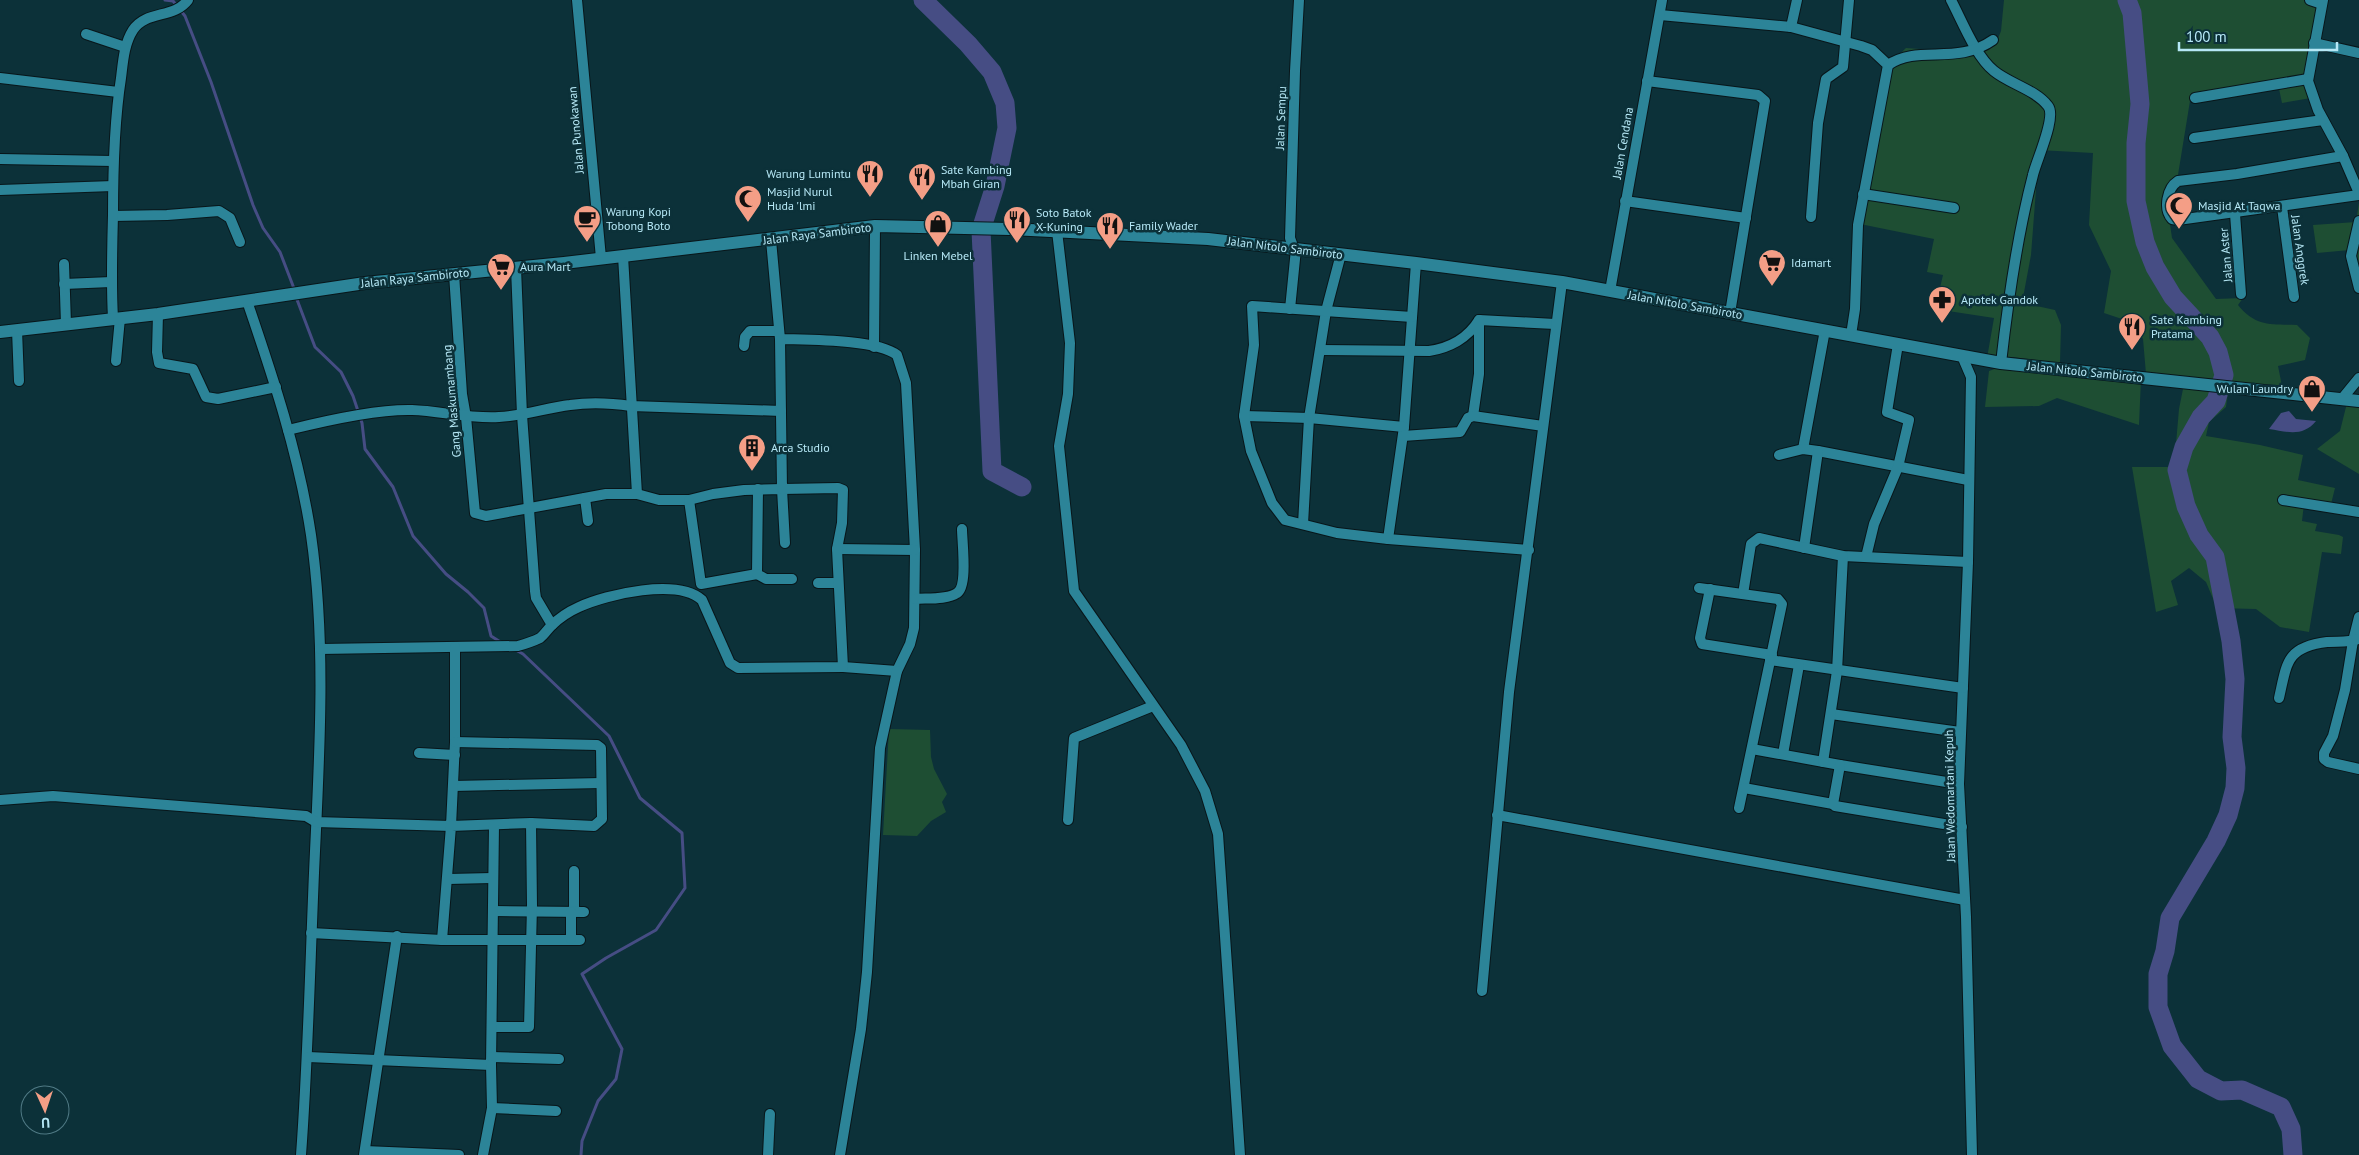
<svg xmlns="http://www.w3.org/2000/svg" width="2359" height="1155" font-family="'PT Sans',sans-serif">
<rect width="100%" height="100%" fill="#0c3139"/>
<g fill="#1e4e33">
<path d="M2004,0H2323L2311,98L2282,103L2278,84L2190,101L2170,224L2172,238L2216,299L2243,298L2238,305C2256,327 2270,324 2297,325L2310,338L2305,360L2278,366L2283,391L2229,384L2226,407L2209,422L2206,436L2260,445L2303,455L2298,480L2335,488L2330,508L2304,504L2302,521L2317,524L2315,531L2339,535L2343,537L2341,554L2322,552L2309,632L2280,627L2256,609L2217,608L2206,582L2189,568L2171,581L2178,605L2156,612L2132,467H2174L2179,409L2185,379L2146,374L2143,339L2131,322L2104,313L2111,271L2089,225L2093,153L2039,150L2031,255L2022,303L2055,310L2061,325L2060,363L2011,357L1987,358L1994,318L1935,309L1943,275L1927,272L1934,239L1860,224L1888,65L1906,48L1975,53L1997,41L2001,31Z"/>
<polygon points="2359,203 2359,292 2350,250 2317,253 2313,225 2356,222"/>
<polygon points="2003,366 2141,379 2139,425 2057,398 2039,406 1985,407 1989,371"/>
<polygon points="2348,399 2359,400 2359,474 2317,449 2340,431"/>
<polygon points="889,729 930,730 931,757 934,769 947,794 942,802 946,812 931,821 917,836 883,835"/>
</g>
<path fill="#464d84" d="M2289,411L2296,419L2316,421C2303,437 2288,432 2269,429L2281,413Z"/>
<g fill="none" stroke-linecap="round" stroke-linejoin="round">
<g stroke="#464d84" stroke-width="3">
<polyline points="165,0 173,1 185,16 211,82 253,205 263,228 280,252 295,291"/>
<polyline points="296,297 315,347 341,372 353,396 362,423 365,449 393,487 413,536 446,574 468,592 484,608 491,636 502,643"/>
<polyline points="514,649 523,654 609,736 640,798 682,833 685,888 656,930 606,958 582,974 622,1049 616,1079 598,1101 582,1141 581,1155"/>
</g>
<g stroke="#464d84" stroke-width="19">
<polyline points="923,0 968,44 992,72 1005,103 1007,128 995,186 981,230 992,471 1022,487"/>
<polyline points="2127,0 2132,13 2140,104 2136,143 2136,201 2145,242 2155,267 2173,297 2210,337 2218,352 2224,375 2216,401 2201,417 2184,447 2177,470 2186,506 2199,535 2215,557 2231,641 2235,679 2232,737 2236,768 2235,788 2228,815 2216,841 2170,918 2165,951 2158,974 2158,1007 2172,1046 2198,1079 2221,1091 2242,1090 2281,1107 2291,1129 2293,1155"/>
</g>
<defs>
<g id="minor">
<polyline points="577,0 601,258"/>
<path d="M1951,0C1962,21 1976,57 1994,71C2010,84 2036,90 2048,106C2057,117 2036,161 2033,175C2017,236 2008,301 2001,363"/>
<polyline points="2310,0 2322,4"/>
<polyline points="2323,0 2308,81 2318,110 2343,156 2359,193"/>
<polyline points="1660,15 1791,27 1861,46 1872,50 1888,65 1858,225 1855,309 1851,335"/>
<polyline points="1791,27 1797,0"/>
<polyline points="86,34 125,47"/>
<polyline points="2314,43 2359,53"/>
<path d="M1888,65C1919,44 1956,66 1993,40"/>
<polyline points="0,78 118,92"/>
<polyline points="1647,81 1758,95 1765,101 1730,313"/>
<polyline points="2195,98 2308,79"/>
<polyline points="2194,138 2323,120"/>
<path d="M2343,156L2237,174L2178,181C2167,188 2163,209 2172,219L2178,220L2359,195"/>
<polyline points="0,159 113,161"/>
<polyline points="0,190 113,186"/>
<polyline points="1863,194 1954,208"/>
<polyline points="1625,201 1746,218"/>
<polyline points="2282,207 2294,297"/>
<polyline points="2235,214 2241,294"/>
<polyline points="113,216 167,215 219,211 230,218 240,242"/>
<polyline points="1811,217 1818,123 1826,79 1843,67 1849,0"/>
<polyline points="2359,221 2351,256 2359,288"/>
<polyline points="1057,231 1070,343 1068,394 1059,446 1074,591 1181,745 1205,791 1218,834 1240,1155"/>
<polyline points="1294,249 1290,238 1295,71 1299,0"/>
<polyline points="623,256 637,494"/>
<polyline points="1416,263 1404,427 1388,539 1529,550"/>
<polyline points="64,264 66,324"/>
<polyline points="516,268 522,415 535,591 536,598 552,625"/>
<polyline points="454,274 462,394 466,417 475,513 486,516 606,494 637,494 659,500 689,500 713,494 744,490 782,489 785,543"/>
<polyline points="64,284 111,282"/>
<polyline points="1610,291 1662,0"/>
<path d="M247,301C273,377 299,455 311,535C327,647 319,761 314,873C310,967 308,1061 301,1155"/>
<polyline points="1290,309 1296,249"/>
<polyline points="158,314 157,352 159,363 193,369 206,397 218,399 276,387"/>
<path d="M113,318C111,284 112,250 113,215C113,169 114,123 121,78C123,62 124,44 133,30C146,10 174,19 188,0"/>
<polyline points="17,330 19,381"/>
<path d="M780,339C808,340 876,339 897,355L906,383L915,550L914,628L910,644L897,671L843,667"/>
<polyline points="744,346 745,337 750,331 779,331"/>
<polyline points="874,347 875,226"/>
<path d="M1321,350L1429,351C1449,348 1468,338 1479,320L1555,324"/>
<polyline points="1962,356 1971,377 1968,562 1959,784 1966,917 1972,1155"/>
<polyline points="116,361 120,318"/>
<polyline points="2341,400 2359,378"/>
<polyline points="1244,416 1309,418 1404,427"/>
<polyline points="1473,416 1479,374 1479,320"/>
<path d="M288,430C324,421 375,409 412,410C441,411 470,419 499,417C524,416 546,408 570,405C590,402 611,403 631,406L781,411"/>
<polyline points="1403,436 1460,432 1468,418 1473,416 1543,426"/>
<polyline points="1803,449 1825,330"/>
<polyline points="1779,455 1803,449 1818,451 1968,480"/>
<polyline points="585,498 588,521"/>
<polyline points="689,500 701,584 757,574 758,489"/>
<polyline points="2283,500 2359,512"/>
<polyline points="1303,524 1309,418 1326,311 1341,254"/>
<polyline points="1388,539 1337,533 1285,520 1272,503 1251,451 1244,416 1254,345 1252,306 1412,317"/>
<polyline points="1804,548 1818,451"/>
<polyline points="837,549 915,550"/>
<polyline points="1866,557 1874,524 1898,467 1909,420 1887,412 1898,344"/>
<polyline points="757,574 766,579 792,579"/>
<polyline points="818,583 837,583"/>
<polyline points="1699,588 1778,599 1782,604 1739,808"/>
<polyline points="1710,589 1700,638 1702,644 1772,655"/>
<polyline points="1743,594 1751,544 1759,538 1843,556 1968,562"/>
<path d="M915,599C926,598 947,600 957,593C968,587 962,541 962,529"/>
<polyline points="2359,617 2353,641 2345,690 2333,736 2324,753 2324,759 2328,762 2359,769"/>
<path d="M320,649L518,646C525,644 534,641 540,638C544,635 547,630 551,626C558,619 570,611 579,607C607,594 678,578 702,600L730,663L738,668L843,667L837,549L842,523L843,490L838,488L782,489L780,339L771,240"/>
<polyline points="1770,660 1963,688"/>
<path d="M2279,698C2287,663 2286,647 2327,642C2337,641 2348,643 2358,639"/>
<polyline points="1831,714 1960,732"/>
<polyline points="1752,749 1840,765 1959,784"/>
<polyline points="419,753 455,755"/>
<polyline points="1783,754 1799,665"/>
<polyline points="1823,762 1837,671 1843,556"/>
<polyline points="453,786 601,783"/>
<polyline points="1744,788 1833,804 1840,765"/>
<polyline points="0,800 53,796 306,816 316,822 451,826 455,742 455,647"/>
<polyline points="1833,804 1835,806 1962,827"/>
<polyline points="1497,815 1965,900"/>
<polyline points="1068,820 1074,738 1153,706"/>
<polyline points="574,871 574,912"/>
<polyline points="448,879 492,878"/>
<polyline points="493,911 584,912"/>
<polyline points="311,933 442,940 580,940"/>
<polyline points="571,939 571,912"/>
<polyline points="442,940 451,826 531,823 594,826 602,819 601,748 597,745 455,742"/>
<polyline points="1482,991 1509,692 1562,282"/>
<polyline points="492,1027 529,1027 532,906 531,823"/>
<polyline points="308,1057 491,1065 494,825"/>
<polyline points="492,1057 559,1059"/>
<polyline points="492,1108 556,1111"/>
<polyline points="365,1151 459,1155"/>
<polyline points="364,1155 397,936"/>
<polyline points="483,1155 492,1108 491,1065"/>
<polyline points="768,1155 770,1114"/>
<polyline points="840,1155 861,1029 867,972 880,748 897,671"/>
</g>
<polyline id="tertiary" points="0,332 158,314 365,283 564,263 875,226 1010,229 1208,239 1416,263 1562,282 2001,363 2359,401"/>
</defs>
<use href="#minor" stroke="#08161a" stroke-width="12"/>
<use href="#tertiary" stroke="#08161a" stroke-width="14"/>
<use href="#minor" stroke="#2c8498" stroke-width="10"/>
<use href="#tertiary" stroke="#2c8498" stroke-width="12"/>
</g>
<defs>
<symbol id="restaurant-pin" viewBox="-11 -11 22 30"><path d="M0 17L-7.5 6A9.5 9.5 0 1 1 7.5 6Z" fill="#f49e86" stroke="#0c3139"/><path d="M-5-6h1v4h1v-4h1v4h1v-4h1v5L-1.5 .5V6h-2V.5L-5-1ZM5-6V6H3V1.5H1.5Q1.5-4 5-6Z" fill="#111"/></symbol>
<symbol id="mosque-pin" viewBox="-11 -11 22 30"><path d="M0 17L-7.5 6A9.5 9.5 0 1 1 7.5 6Z" fill="#f49e86" stroke="#0c3139"/><path d="M3.5-4.9A6 6 0 1 0 3.5 4.9A5 5 0 1 1 3.5-4.9Z" fill="#111"/></symbol>
<symbol id="cafe-pin" viewBox="-11 -11 22 30"><path d="M0 17L-7.5 6A9.5 9.5 0 1 1 7.5 6Z" fill="#f49e86" stroke="#0c3139"/><path d="M-5.5-4.5H6V0H3Q3 3.5 0 3.5H-2.5Q-5.5 3.5-5.5 0ZM3-3.2v2h1.7v-2ZM-6 4.5H4V6H-6Z" fill="#111"/></symbol>
<symbol id="shop-pin" viewBox="-11 -11 22 30"><path d="M0 17L-7.5 6A9.5 9.5 0 1 1 7.5 6Z" fill="#f49e86" stroke="#0c3139"/><path d="M-5-2.5h2.3a2.7 3.5 0 0 1 5.4 0H5L5.5 6h-11ZM-1.5-2.5h3a1.5 2.3 0 0 0-3 0Z" fill="#111"/></symbol>
<symbol id="supermarket-pin" viewBox="-11 -11 22 30"><path d="M0 17L-7.5 6A9.5 9.5 0 1 1 7.5 6Z" fill="#f49e86" stroke="#0c3139"/><path d="M-6-5.5h2.5l.6 2H6L4.5 2H-2.5L-4.4-4H-6ZM-1.5 3.2a1.3 1.3 0 1 0 .1 0ZM3 3.2a1.3 1.3 0 1 0 .1 0Z" fill="#111"/></symbol>
<symbol id="pharmacy-pin" viewBox="-11 -11 22 30"><path d="M0 17L-7.5 6A9.5 9.5 0 1 1 7.5 6Z" fill="#f49e86" stroke="#0c3139"/><path d="M-2-6h4v4h4v4h-4v4h-4v-4h-4v-4h4Z" fill="#111"/></symbol>
<symbol id="building-pin" viewBox="-11 -11 22 30"><path d="M0 17L-7.5 6A9.5 9.5 0 1 1 7.5 6Z" fill="#f49e86" stroke="#0c3139"/><path d="M-4-6H4V6H1V3H-1V6H-4ZM-2.5-4.3h1.7v1.8h-1.7ZM.8-4.3h1.7v1.8H.8ZM-2.5-1h1.7V.8h-1.7ZM.8-1h1.7V.8H.8Z" fill="#111"/></symbol>
</defs>
<g fill-rule="evenodd">
<use href="#restaurant-pin" x="854" y="158" width="32" height="43"/>
<use href="#restaurant-pin" x="906" y="161" width="32" height="43"/>
<use href="#mosque-pin" x="732" y="183" width="32" height="43"/>
<use href="#mosque-pin" x="2163" y="190" width="32" height="43"/>
<use href="#cafe-pin" x="571" y="203" width="32" height="43"/>
<use href="#restaurant-pin" x="1001" y="204" width="32" height="43"/>
<use href="#shop-pin" x="922" y="208" width="32" height="43"/>
<use href="#restaurant-pin" x="1094" y="210" width="32" height="43"/>
<use href="#supermarket-pin" x="1756" y="247" width="32" height="43"/>
<use href="#supermarket-pin" x="485" y="251" width="32" height="43"/>
<use href="#pharmacy-pin" x="1926" y="284" width="32" height="43"/>
<use href="#restaurant-pin" x="2116" y="311" width="32" height="43"/>
<use href="#shop-pin" x="2296" y="373" width="32" height="43"/>
<use href="#building-pin" x="736" y="432" width="32" height="43"/>
</g>
<g text-anchor="middle" stroke-width="5" stroke-linejoin="round" paint-order="stroke">
<g font-size="12" fill="#b6e8f6" stroke="#0c3139">
<text transform="translate(1281 118) rotate(-88)" y="4">Jalan Sempu</text>
<text transform="translate(576 130) rotate(-95)" y="4">Jalan Punokawan</text>
<text transform="translate(1623 143) rotate(-80)" y="4">Jalan Cendana</text>
<text transform="translate(817 234) rotate(-7)" y="4">Jalan Raya Sambiroto</text>
<text transform="translate(1285 248) rotate(7)" y="4">Jalan Nitolo Sambiroto</text>
<text transform="translate(2300 250) rotate(82)" y="4">Jalan Anggrek</text>
<text transform="translate(2226 255) rotate(-95)" y="4">Jalan Aster</text>
<text transform="translate(415 278) rotate(-6)" y="4">Jalan Raya Sambiroto</text>
<text transform="translate(1685 305) rotate(10)" y="4">Jalan Nitolo Sambiroto</text>
<text transform="translate(2085 372) rotate(6)" y="4">Jalan Nitolo Sambiroto</text>
<text transform="translate(452 401) rotate(-95)" y="4">Gang Maskumambang</text>
<text transform="translate(1950 796) rotate(-91)" y="4">Jalan Wedomartani Kepuh</text>
</g>
<g font-size="12" fill="#b6e8f6" stroke="#0c3139" text-anchor="start">
<text x="941" y="174">Sate Kambing<tspan x="941" dy="14">Mbah Giran</tspan></text>
<text x="851" y="178" text-anchor="end">Warung Lumintu</text>
<text x="767" y="196">Masjid Nurul<tspan x="767" dy="14">Huda 'lmi</tspan></text>
<text x="2198" y="210">Masjid At Taqwa</text>
<text x="606" y="216">Warung Kopi<tspan x="606" dy="14">Tobong Boto</tspan></text>
<text x="1036" y="217">Soto Batok<tspan x="1036" dy="14">X-Kuning</tspan></text>
<text x="1129" y="230">Family Wader</text>
<text x="938" y="260" text-anchor="middle">Linken Mebel</text>
<text x="1791" y="267">Idamart</text>
<text x="520" y="271">Aura Mart</text>
<text x="1961" y="304">Apotek Gandok</text>
<text x="2151" y="324">Sate Kambing<tspan x="2151" dy="14">Pratama</tspan></text>
<text x="2293" y="393" text-anchor="end">Wulan Laundry</text>
<text x="771" y="452">Arca Studio</text>
</g>
</g>
<g transform="translate(45 1110) rotate(177)"><circle r="24" fill="#0c3139" stroke="#507a85"/>
<path d="M0-4L9 19L0 12L-9 19Z" fill="#f49e86"/>
<text y="-8" font-size="14" font-weight="bold" text-anchor="middle" fill="#b6e8f6">U</text>
</g>
<path d="M2179 42v8h158v-8" fill="none" stroke="#b6e8f6" stroke-width="2.5"/>
<text x="2186" y="42" font-size="15" fill="#b6e8f6" stroke="#0c3139" stroke-width="4" paint-order="stroke">100 m</text>
</svg>
